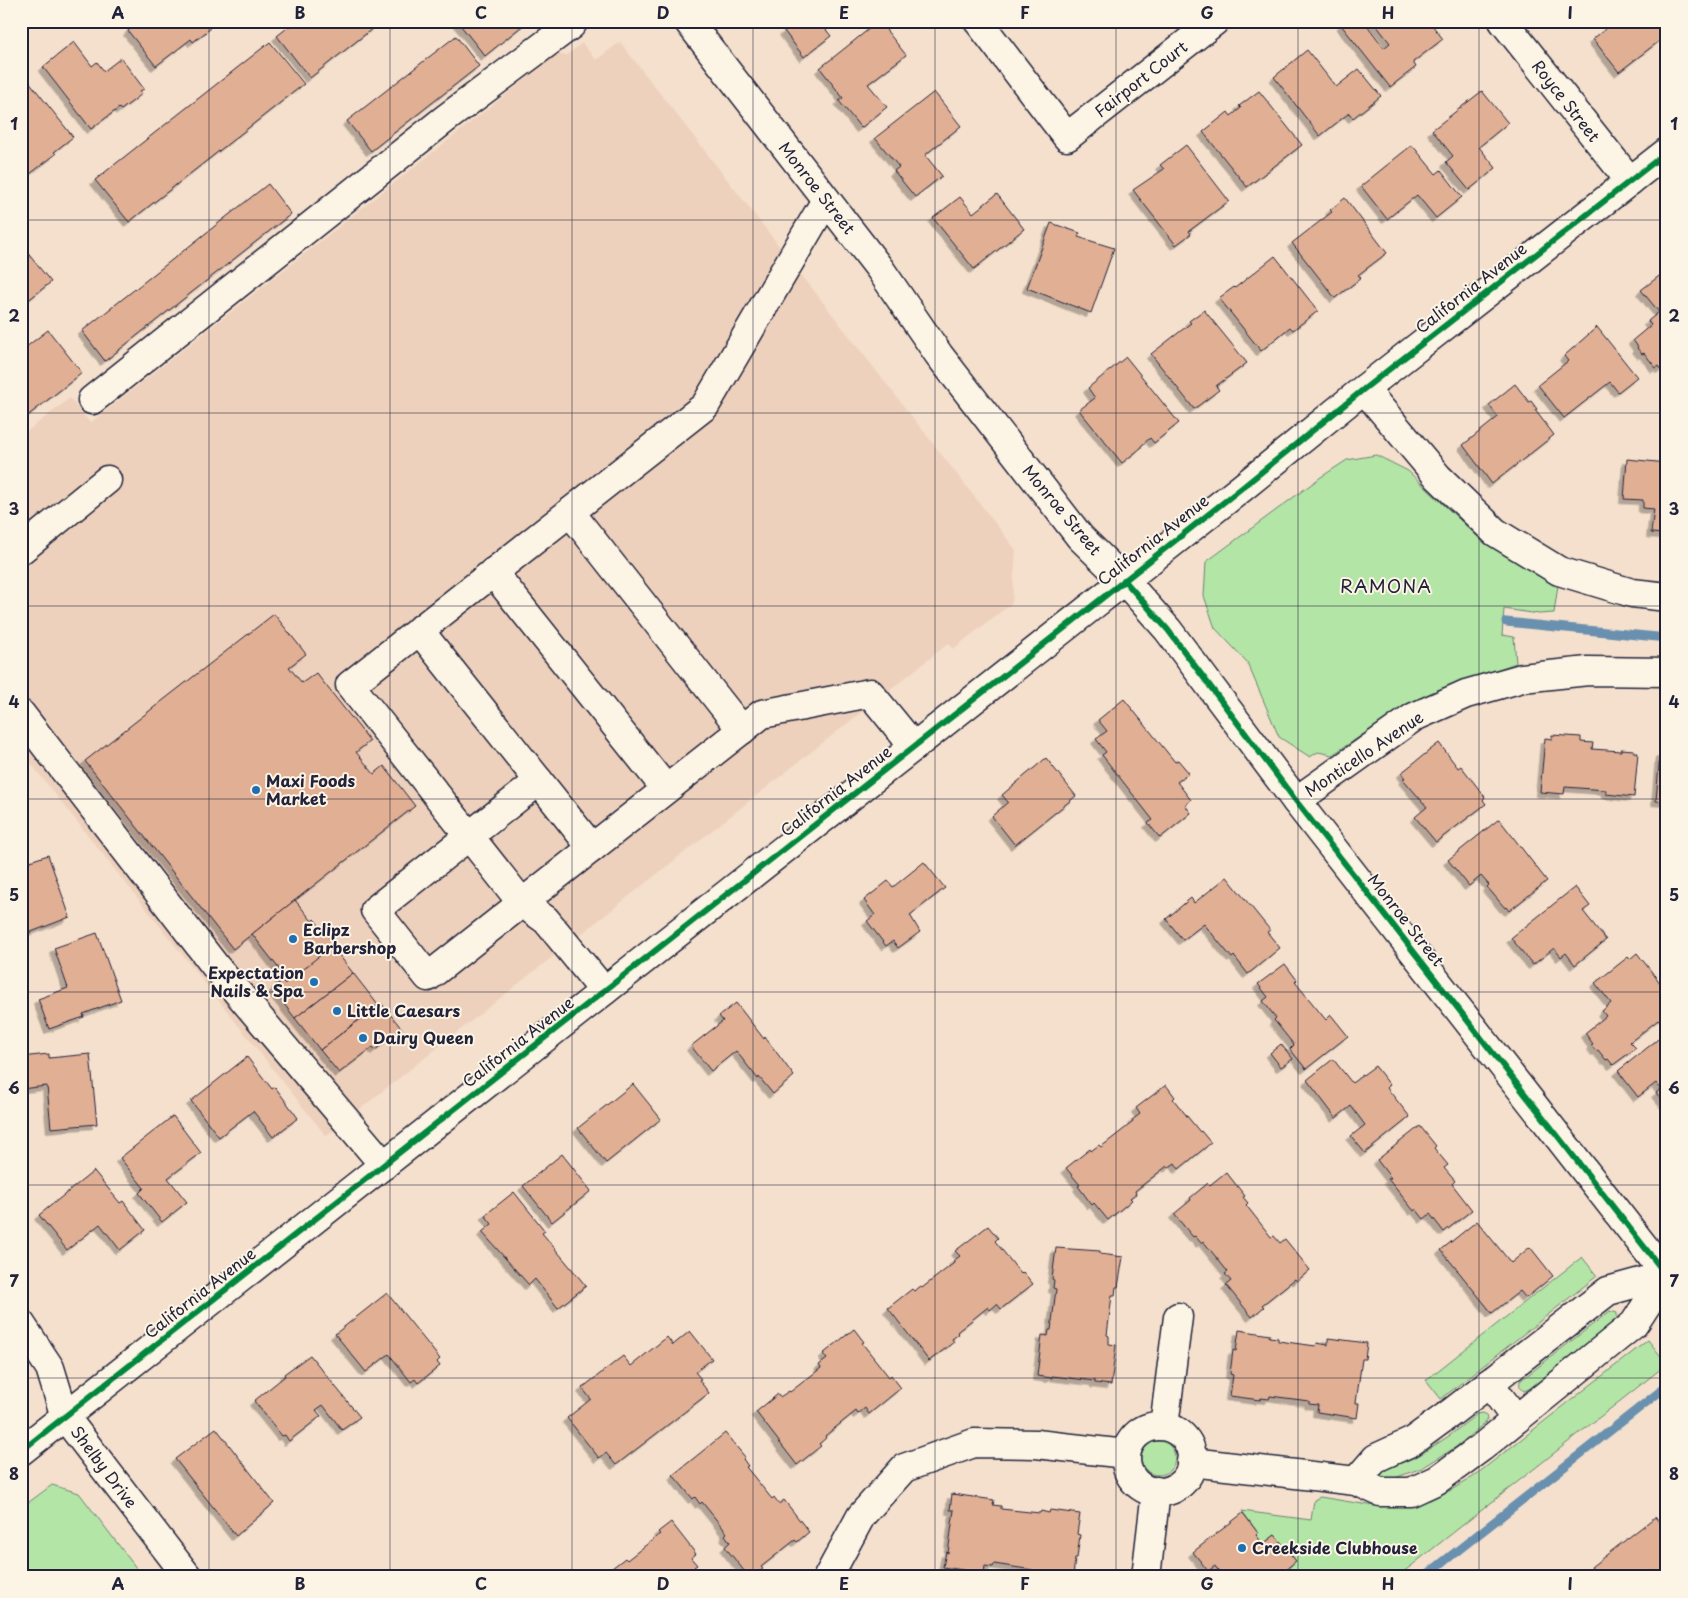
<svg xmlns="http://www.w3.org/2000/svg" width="1688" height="1598" font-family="'Playpen Sans',sans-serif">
<defs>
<filter id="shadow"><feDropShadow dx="-4.5" dy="4.5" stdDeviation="0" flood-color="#0004"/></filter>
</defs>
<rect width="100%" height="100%" fill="#f4e0cd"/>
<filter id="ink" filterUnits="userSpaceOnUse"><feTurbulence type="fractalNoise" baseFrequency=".02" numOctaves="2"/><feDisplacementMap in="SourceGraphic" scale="10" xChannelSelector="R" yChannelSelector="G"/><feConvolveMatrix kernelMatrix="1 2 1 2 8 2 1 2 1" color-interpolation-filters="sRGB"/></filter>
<g filter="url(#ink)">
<polygon fill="#eed1bc" points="620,42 1016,550 1012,603 953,649 949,643 326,1136 21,751 21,436 70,398 90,423 556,55 567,55 582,43 596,60"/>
<g fill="#b3e5a6" stroke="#6a8470">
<polygon points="1376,455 1408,471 1477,536 1535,573 1558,585 1554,613 1539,614 1504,609 1502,635 1514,637 1516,663 1444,688 1376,726 1332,755 1318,752 1310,757 1279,737 1247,662 1215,628 1204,596 1206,562 1321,477 1347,460"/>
<polygon points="1582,1257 1597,1276 1441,1399 1426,1380"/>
<path d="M1610,1311L1617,1313V1320L1529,1389L1524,1391C1520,1388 1519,1386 1520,1381Z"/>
<polygon points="1648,1340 1667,1364 1397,1577 1289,1577 1284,1571 1296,1561 1275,1535 1263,1544 1256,1535 1258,1533 1242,1511 1311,1520 1314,1500 1320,1497 1375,1506 1404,1505 1430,1500 1451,1490 1473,1477"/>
<polygon points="1482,1413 1486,1415 1487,1420 1485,1423 1456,1447 1422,1468 1389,1480 1384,1479 1381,1476 1382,1471 1418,1456 1449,1436 1477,1414"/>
<circle cx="1158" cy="1458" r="17"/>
<polygon points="52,1485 79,1493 143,1577 21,1577 21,1508"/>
</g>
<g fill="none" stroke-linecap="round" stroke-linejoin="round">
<g stroke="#6990ae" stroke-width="9">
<polyline points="1506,622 1667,638"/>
<polyline points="1424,1577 1667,1386"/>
</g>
</g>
<g fill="#e1af94" stroke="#22223b" filter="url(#shadow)">
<polygon points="137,21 208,21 210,24 207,26 210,29 193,42 191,39 156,66 128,31"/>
<polygon points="296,21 382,21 310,78 277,36"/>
<polygon points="457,21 526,21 527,22 485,56"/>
<polygon points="784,21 819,21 831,36 804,57 784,31 789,28"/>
<polygon points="879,21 906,55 868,84 887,107 861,128 839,101 843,98 820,68"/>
<polygon points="1345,21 1364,21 1384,48 1390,43 1373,21 1429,21 1443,39 1413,62 1416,67 1390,87 1341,25"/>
<polygon points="1615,21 1663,21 1667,26 1667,35 1619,72 1593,39"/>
<polygon points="456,36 479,66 371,151 347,121"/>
<polygon points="74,42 92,66 97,62 104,71 121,58 144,89 140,91 142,94 121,110 119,108 91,129 43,67"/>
<polygon points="270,42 304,84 129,222 95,180"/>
<polygon points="1307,50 1336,87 1359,69 1381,96 1353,118 1349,113 1320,136 1274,77"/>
<polygon points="28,80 73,137 54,152 56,154 26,177 21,171 21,85"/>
<polygon points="1259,91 1302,145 1247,187 1203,132 1228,112 1231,116 1241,108 1239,106"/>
<polygon points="1482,91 1508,123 1479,147 1496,168 1469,190 1446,162 1453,156 1432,130"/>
<polygon points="934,92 961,126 925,155 942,176 915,197 894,171 899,167 875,138"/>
<polygon points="1186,145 1229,201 1189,231 1191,234 1176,245 1133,190 1164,169 1160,165"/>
<polygon points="1412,145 1436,174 1441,170 1462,197 1436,218 1417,195 1387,219 1361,186"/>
<polygon points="268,184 291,214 105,361 82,331"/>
<polygon points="997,194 1024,229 974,269 933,218 960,197 973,213"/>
<polygon points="1345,198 1387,253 1358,275 1361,278 1335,298 1292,243 1332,212 1330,210"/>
<polygon points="1051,223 1080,233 1078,237 1114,248 1091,313 1027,288"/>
<polygon points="21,245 51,282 21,306"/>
<polygon points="1275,256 1318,311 1293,330 1290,327 1261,351 1219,298 1234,287 1235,288"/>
<polygon points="1667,270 1667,364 1661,369 1659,366 1656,368 1644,353 1642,354 1637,348 1638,347 1633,340 1651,325 1648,321 1659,312 1641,290"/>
<polygon points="1204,310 1247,363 1216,386 1219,390 1194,409 1151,354 1191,323 1189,321"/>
<polygon points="1597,327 1637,377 1618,392 1610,382 1564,418 1538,385 1568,361 1564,356"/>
<polygon points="48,330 82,373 21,421 21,351"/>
<polygon points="1126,357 1179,423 1154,443 1150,438 1141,446 1141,448 1122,463 1079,410 1095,398 1088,388"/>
<polygon points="1515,384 1529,402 1531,401 1537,409 1535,410 1554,435 1492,484 1463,445 1498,417 1489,405"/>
<polygon points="1627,459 1667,463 1667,537 1665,537 1665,534 1651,533 1654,509 1643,508 1643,500 1624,499"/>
<polygon points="274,614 306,654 289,667 302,683 316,673 370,741 356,752 374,774 384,766 415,806 233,949 85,761"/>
<polygon points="1124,699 1175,762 1178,760 1189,773 1177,782 1191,800 1185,805 1191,813 1160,838 1148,823 1153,820 1102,755 1106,752 1096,739 1107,731 1098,720"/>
<polygon points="1552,735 1581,737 1581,742 1593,743 1592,749 1621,751 1621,749 1634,750 1634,753 1638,753 1634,797 1606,794 1606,790 1565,787 1564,794 1540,792 1545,738 1552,739"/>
<polygon points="1439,743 1458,768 1461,766 1485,797 1483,800 1486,804 1436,842 1415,817 1427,807 1403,779 1405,778 1401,773"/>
<polygon points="1665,751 1667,751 1667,802 1656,801 1660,753 1665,754"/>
<polygon points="1046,758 1076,796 1015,845 992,816 1008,802 1002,795"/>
<polygon points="1499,819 1547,881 1509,911 1506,907 1505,908 1487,887 1489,885 1481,876 1469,886 1448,860"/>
<polygon points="48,855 70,917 26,934 21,921 21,864"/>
<polygon points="924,862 945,888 910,915 920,932 898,948 893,941 886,946 867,921 875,915 864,900 888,881 893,887"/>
<polygon points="1227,877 1270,930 1267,932 1280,948 1248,974 1234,956 1232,958 1204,924 1183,940 1166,919 1191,898 1194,903"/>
<polygon points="1575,887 1590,906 1583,911 1606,940 1575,965 1566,953 1561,957 1554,948 1533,965 1511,938"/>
<polygon points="295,900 312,921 314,919 335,945 284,984 276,973 280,970 252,934"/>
<polygon points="97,933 121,1000 83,1014 84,1017 49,1029 38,999 68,988 54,948"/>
<polygon points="332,946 353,973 295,1018 272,989 282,981 284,984"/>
<polygon points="1637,953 1665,989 1663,991 1667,996 1667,1013 1630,1042 1636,1048 1613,1065 1608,1059 1606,1060 1598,1050 1596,1051 1591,1045 1593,1044 1585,1033 1606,1016 1602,1011 1611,1003 1595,983 1628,957 1630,959"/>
<polygon points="1285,964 1297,980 1295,982 1326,1020 1331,1015 1348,1036 1306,1069 1290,1049 1294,1045 1274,1020 1276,1018 1263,1001 1268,997 1258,984"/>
<polygon points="353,973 378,1005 320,1050 295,1018"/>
<polygon points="381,1003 402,1029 375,1050 373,1047 339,1073 320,1050"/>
<polygon points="736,1003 764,1039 765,1037 794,1076 773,1094 759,1077 758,1079 736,1051 711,1071 691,1046 723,1021 719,1016"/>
<polygon points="1667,1032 1667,1106 1656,1093 1661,1089 1656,1083 1638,1097 1618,1071"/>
<polygon points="1281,1044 1293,1059 1281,1067 1270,1053"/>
<polygon points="49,1054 49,1058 90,1054 97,1124 51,1128 47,1086 21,1089 21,1057"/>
<polygon points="247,1057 272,1089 275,1087 298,1118 273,1137 253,1111 219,1137 191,1101"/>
<polygon points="1333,1059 1352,1083 1375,1066 1390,1085 1387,1088 1410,1117 1365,1153 1351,1136 1365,1125 1351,1106 1336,1118 1307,1080"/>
<polygon points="633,1084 661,1119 606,1163 578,1128"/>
<polygon points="1166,1085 1175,1097 1173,1099 1200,1132 1201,1131 1211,1143 1179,1169 1175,1163 1168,1168 1167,1166 1135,1191 1136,1194 1130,1198 1132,1200 1108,1220 1094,1203 1092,1205 1078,1186 1080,1185 1066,1168 1090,1149 1091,1151 1099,1145 1101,1147 1133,1122 1132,1120 1140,1114 1136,1108"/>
<polygon points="173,1116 201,1153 168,1178 187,1202 162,1222 139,1193 144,1188 120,1158"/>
<polygon points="1420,1126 1436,1146 1434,1148 1448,1165 1444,1168 1455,1181 1452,1184 1472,1210 1444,1232 1430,1214 1424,1219 1416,1209 1414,1211 1388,1179 1391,1178 1377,1160"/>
<polygon points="562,1154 591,1191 552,1222 523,1186"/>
<polygon points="94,1171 120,1203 123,1201 145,1230 120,1250 100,1224 67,1250 39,1215"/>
<polygon points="1226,1172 1245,1196 1243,1197 1248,1203 1246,1205 1271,1237 1274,1236 1280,1243 1285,1239 1310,1270 1297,1281 1295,1279 1262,1305 1264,1307 1252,1317 1226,1285 1231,1281 1225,1274 1228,1272 1203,1241 1201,1243 1195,1236 1193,1237 1174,1214 1191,1200 1190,1198 1208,1183 1210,1185"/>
<polygon points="514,1192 545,1231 542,1233 586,1286 558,1308 535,1279 529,1285 482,1232 492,1224 485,1215"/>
<polygon points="1477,1221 1511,1263 1530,1247 1553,1276 1526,1298 1520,1291 1492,1313 1441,1250"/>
<polygon points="988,1226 998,1238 995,1241 1021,1274 1023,1272 1033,1284 1001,1309 997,1304 990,1310 988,1307 957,1332 959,1334 952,1339 954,1342 929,1361 888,1308 912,1289 914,1291 921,1286 922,1288 954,1263 953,1261 960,1256 955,1251"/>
<polygon points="1056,1248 1100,1251 1100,1254 1123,1257 1118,1287 1116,1287 1115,1295 1112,1295 1107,1335 1109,1336 1109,1344 1116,1345 1111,1385 1095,1383 1095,1381 1052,1376 1052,1378 1037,1376 1042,1335 1048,1336 1049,1330 1051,1330 1056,1289 1053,1288 1054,1280 1052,1279"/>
<polygon points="387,1293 440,1359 437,1362 440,1366 418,1383 415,1379 411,1382 389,1354 366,1372 335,1334"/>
<polygon points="854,1329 864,1342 862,1343 889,1377 891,1375 901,1388 869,1414 865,1408 858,1414 856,1411 825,1436 826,1438 819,1444 821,1446 797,1465 756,1412 778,1394 780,1397 789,1391 790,1392 821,1368 819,1365 827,1359 823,1354"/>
<polygon points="1239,1330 1270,1335 1269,1337 1278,1338 1278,1341 1316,1346 1317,1343 1328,1345 1328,1338 1367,1343 1365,1359 1362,1359 1356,1403 1359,1403 1357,1418 1317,1412 1318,1405 1309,1404 1309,1401 1270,1396 1269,1399 1261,1398 1260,1400 1230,1396 1233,1375 1230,1374 1233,1350 1236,1351"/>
<polygon points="690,1331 712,1359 695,1372 701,1379 699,1380 709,1393 616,1465 606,1453 599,1458 567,1418 591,1399 582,1388 623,1356 631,1366 667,1337 673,1345"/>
<polygon points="310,1355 360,1417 342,1430 323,1405 316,1410 321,1416 289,1441 285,1435 282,1436 254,1401 285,1376 284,1374"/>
<polygon points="216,1428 274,1503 236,1536 175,1459"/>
<polygon points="725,1433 745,1457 743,1459 748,1466 746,1467 772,1499 774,1497 779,1504 784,1500 809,1532 797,1542 795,1540 761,1567 763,1569 752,1577 749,1577 725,1547 730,1542 725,1535 727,1533 702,1502 700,1504 695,1497 693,1499 673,1475"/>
<polygon points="952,1494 994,1500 993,1505 1001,1506 1001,1509 1040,1513 1041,1511 1049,1513 1050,1510 1080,1514 1077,1534 1080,1535 1077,1558 1075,1558 1073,1577 1042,1576 1042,1573 1033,1572 1033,1570 994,1564 993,1567 985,1566 984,1573 943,1567 946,1552 948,1553 954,1510 950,1510"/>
<polygon points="1243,1513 1258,1533 1256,1535 1263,1544 1275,1535 1296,1561 1284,1571 1289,1577 1223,1577 1215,1566 1208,1571 1193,1552"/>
<polygon points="1655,1517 1667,1532 1667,1577 1661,1577 1656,1570 1647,1577 1636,1577 1635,1575 1633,1577 1599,1577 1591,1567"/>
<polygon points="671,1522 696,1554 691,1558 697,1565 694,1567 702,1577 619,1577 612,1568 625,1558 627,1560 660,1534 658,1532"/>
</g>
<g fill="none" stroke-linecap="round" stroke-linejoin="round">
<defs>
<g id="minor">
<polyline points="978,21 1067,137 1215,21"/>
<polyline points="1503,21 1630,181"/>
<polyline points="1364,389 1438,477 1495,532 1559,571 1632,593 1667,597"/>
<polyline points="92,400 445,119 571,25 574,21"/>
<polyline points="570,512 742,730"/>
<polyline points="21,550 107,480"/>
<polyline points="493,572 666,789"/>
<polyline points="1124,580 1168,630 1296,801 1667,1276"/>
<polyline points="419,630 592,848"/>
<polyline points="21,714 216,967 384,1165"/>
<polyline points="539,781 375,910 428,977 762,714 870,693 914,747"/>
<polyline points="1296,801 1414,717 1466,694 1522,678 1588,671 1667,672"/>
<polyline points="604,991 546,920 522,903 350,685 705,406 826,200"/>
<polygon points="1666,1275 1634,1324 1482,1447 1437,1480 1411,1492 1380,1492 1356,1481 1376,1458 1411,1442 1452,1412 1608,1291"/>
<polyline points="21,1324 50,1368 65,1417 188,1577"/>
<polyline points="1489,1383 1516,1419"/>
<polyline points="1164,1426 1178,1317"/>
<circle cx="1159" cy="1459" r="33"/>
<polyline points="1191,1462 1356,1481"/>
<polyline points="828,1577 861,1516 904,1468 974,1443 1036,1444 1126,1454"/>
<polyline points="1146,1577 1156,1491"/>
</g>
<g id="major">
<polyline points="688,21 880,269 939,355 1080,537 1124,580"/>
<polyline points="21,1451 1243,487 1364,389 1667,152"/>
</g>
</defs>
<use href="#minor" stroke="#22223b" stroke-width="31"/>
<use href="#major" stroke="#22223b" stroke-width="31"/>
<use href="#minor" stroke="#fcf5e5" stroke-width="28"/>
<use href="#major" stroke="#fcf5e5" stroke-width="28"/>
<defs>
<g id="cycleway">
<polyline points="1124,580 1168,630 1296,801 1667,1276"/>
<polyline points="21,1451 1243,487 1364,389 1667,152"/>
</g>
</defs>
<use href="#cycleway" stroke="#fcf5e5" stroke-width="9"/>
<use href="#cycleway" stroke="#00873e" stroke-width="6"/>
</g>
</g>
<path fill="none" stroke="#22223b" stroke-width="1" stroke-opacity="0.55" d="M209,21V1577M390,21V1577M572,21V1577M753,21V1577M935,21V1577M1116,21V1577M1298,21V1577M1479,21V1577M21,220H1667M21,413H1667M21,606H1667M21,799H1667M21,992H1667M21,1185H1667M21,1378H1667"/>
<g fill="#1f6fb2" stroke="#fcf5e5" stroke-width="2">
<circle cx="256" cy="790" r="5"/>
<circle cx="293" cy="939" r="5"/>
<circle cx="314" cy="982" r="5"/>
<circle cx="337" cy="1011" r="5"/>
<circle cx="363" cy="1038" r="5"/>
<circle cx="1242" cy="1548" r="5"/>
</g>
<g text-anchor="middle" stroke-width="4" stroke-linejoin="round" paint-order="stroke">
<g font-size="16" fill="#22223b" stroke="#fcf5e5">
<text transform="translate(1141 79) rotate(-38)" y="6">Fairport Court</text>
<text transform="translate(1566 101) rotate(52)" y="6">Royce Street</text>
<text transform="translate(817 188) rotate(52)" y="6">Monroe Street</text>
<text transform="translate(1471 288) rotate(-38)" y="6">California Avenue</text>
<text transform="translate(1062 510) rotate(50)" y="6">Monroe Street</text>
<text transform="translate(1153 540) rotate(-38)" y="6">California Avenue</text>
<text transform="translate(1364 754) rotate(-34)" y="6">Monticello Avenue</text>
<text transform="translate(836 791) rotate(-38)" y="6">California Avenue</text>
<text transform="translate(1406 920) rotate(52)" y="6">Monroe Street</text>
<text transform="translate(518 1042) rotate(-38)" y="6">California Avenue</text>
<text transform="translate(200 1293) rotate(-38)" y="6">California Avenue</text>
<text transform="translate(104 1467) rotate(53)" y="6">Shelby Drive</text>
</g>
<g font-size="16" font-weight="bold" fill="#22223b" stroke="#fcf5e5" text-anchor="start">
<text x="266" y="787">Maxi Foods<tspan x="266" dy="18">Market</tspan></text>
<text x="303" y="936">Eclipz<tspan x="303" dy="18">Barbershop</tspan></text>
<text x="304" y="979" text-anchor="end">Expectation<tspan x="304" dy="18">Nails &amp; Spa</tspan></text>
<text x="347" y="1017">Little Caesars</text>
<text x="373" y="1044">Dairy Queen</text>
<text x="1252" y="1554">Creekside Clubhouse</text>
</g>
<g font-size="18" letter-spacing="1" fill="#22223b" stroke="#fcf5e5">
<text x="1386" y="593">RAMONA</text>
</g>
</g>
<rect width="1688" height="1598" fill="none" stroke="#fcf5e5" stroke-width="55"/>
<rect x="28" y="28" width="1632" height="1542" fill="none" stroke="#22223b" stroke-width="2"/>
<g font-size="16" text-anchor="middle" font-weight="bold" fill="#22223b">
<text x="118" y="19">A</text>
<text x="300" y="19">B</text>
<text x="481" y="19">C</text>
<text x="663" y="19">D</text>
<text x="844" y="19">E</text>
<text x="1025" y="19">F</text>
<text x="1207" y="19">G</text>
<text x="1388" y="19">H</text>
<text x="1570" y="19">I</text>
<text x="14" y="130">1</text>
<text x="1674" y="130">1</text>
<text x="14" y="322">2</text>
<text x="1674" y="322">2</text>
<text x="14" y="515">3</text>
<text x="1674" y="515">3</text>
<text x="14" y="708">4</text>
<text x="1674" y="708">4</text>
<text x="14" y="901">5</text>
<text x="1674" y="901">5</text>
<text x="14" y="1094">6</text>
<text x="1674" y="1094">6</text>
<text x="14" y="1287">7</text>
<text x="1674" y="1287">7</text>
<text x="14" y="1480">8</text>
<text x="1674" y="1480">8</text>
<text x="118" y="1590">A</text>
<text x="300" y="1590">B</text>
<text x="481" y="1590">C</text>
<text x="663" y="1590">D</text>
<text x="844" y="1590">E</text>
<text x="1025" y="1590">F</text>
<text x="1207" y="1590">G</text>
<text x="1388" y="1590">H</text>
<text x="1570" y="1590">I</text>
</g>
</svg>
